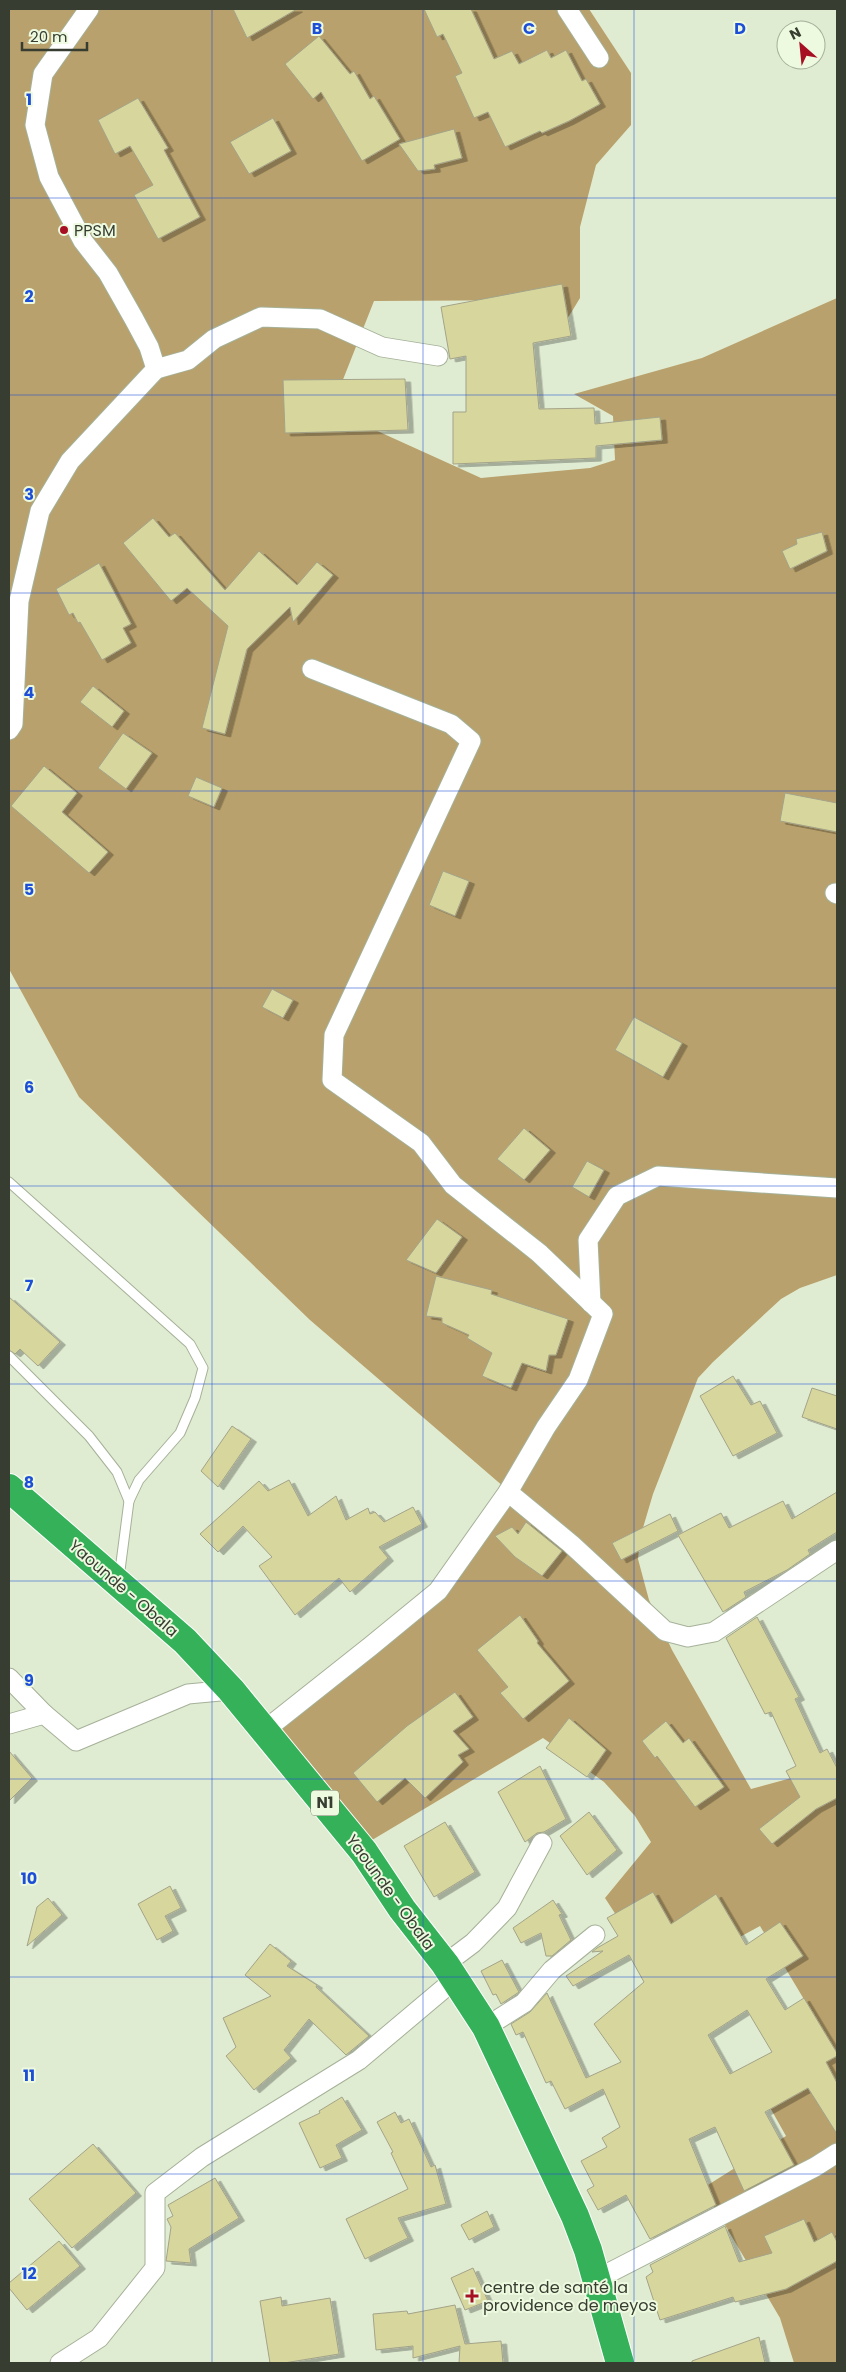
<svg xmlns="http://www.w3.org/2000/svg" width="846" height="2372" font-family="Poppins,sans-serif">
<defs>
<filter id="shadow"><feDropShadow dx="5.5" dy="3" stdDeviation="0" flood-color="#0004"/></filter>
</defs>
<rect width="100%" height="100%" fill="#e0ecd2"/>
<polygon fill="#b8a16c" points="9,9 589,9 631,73 631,125 596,165 580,227 580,298 563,326 544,300 374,301 331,410 481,478 590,468 615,460 613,416 574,394 702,358 837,298 837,1275 800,1288 781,1299 713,1362 698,1378 653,1494 640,1538 638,1559 649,1600 672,1650 751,1789 817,1771 837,1772 837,2363 794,2363 780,2318 703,2188 786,2136 763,2095 832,2046 760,1926 659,1981 605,1898 651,1842 635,1816 604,1782 543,1738 357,1849 271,1736 438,1591 504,1487 310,1320 79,1097 9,969"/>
<g fill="#d7d69c" stroke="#a3a389" fill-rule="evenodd" filter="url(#shadow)">
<polygon points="233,9 297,9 247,38"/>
<polygon points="424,9 471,9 494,59 512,51 519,64 547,50 551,58 566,50 582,81 586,79 600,104 569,121 542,133 540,131 505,147 488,112 474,118 455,76 462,73 443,34 437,37"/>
<polygon points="319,36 350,74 354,71 370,99 374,96 400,139 362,161 321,92 313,99 285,64"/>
<polygon points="138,98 168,148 164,150 200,217 158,239 134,195 153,185 130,146 115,154 98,120"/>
<polygon points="273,118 291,151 249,174 230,142"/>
<polygon points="454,129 462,158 434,165 435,169 418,171 399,144"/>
<polygon points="562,284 571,336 533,343 539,409 594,408 595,424 660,417 662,440 596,446 596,458 453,464 453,412 466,412 466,356 450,359 441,307"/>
<polygon points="405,379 408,430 285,433 283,380"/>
<polygon points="153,518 169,537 175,533 225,590 259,551 297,585 317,562 333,575 293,622 290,607 247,649 225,734 202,728 228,626 187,588 171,601 123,543"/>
<polygon points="822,532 827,551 790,569 782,551 797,544 796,539"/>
<polygon points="99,563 131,624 123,628 131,643 102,660 80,622 78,623 73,613 69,615 56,589"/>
<polygon points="93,686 124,711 112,727 80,702"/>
<polygon points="123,733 152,753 126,789 98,768"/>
<polygon points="44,766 77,793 62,812 108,852 89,873 11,806"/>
<polygon points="196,777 222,788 214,807 188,796"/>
<polygon points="785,793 837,803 837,832 780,821"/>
<polygon points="443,871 469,881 455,916 429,905"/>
<polygon points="272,989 293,1000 283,1018 262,1007"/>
<polygon points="634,1017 682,1043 663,1077 615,1050"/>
<polygon points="524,1128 550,1150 524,1180 497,1159"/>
<polygon points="587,1161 604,1170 589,1197 572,1187"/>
<polygon points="437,1219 462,1237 436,1273 406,1260"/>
<polygon points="436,1276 492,1290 491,1294 568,1319 556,1355 549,1355 546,1371 522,1363 511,1388 482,1376 492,1353 467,1338 469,1335 442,1323 442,1318 426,1316"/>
<polygon points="9,1297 60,1342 38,1366 20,1349 15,1354 9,1350"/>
<polygon points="733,1376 751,1405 760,1401 777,1433 733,1456 700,1396"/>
<polygon points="812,1388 837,1396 837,1429 802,1417"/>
<polygon points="232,1426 251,1439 218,1487 201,1471"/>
<polygon points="289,1480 308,1516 336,1496 346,1520 368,1508 370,1514 375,1512 384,1522 413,1507 422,1524 379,1547 388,1558 350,1592 339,1578 295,1615 259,1566 272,1557 243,1526 218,1552 200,1534 259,1481 268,1491"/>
<polygon points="837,1492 837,1532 808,1550 810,1554 787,1570 744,1592 746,1597 723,1612 678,1535 721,1513 729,1528 783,1501 792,1519"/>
<polygon points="670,1514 678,1531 621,1560 612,1543"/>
<polygon points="526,1522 562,1551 542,1576 515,1557 495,1536 512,1527 518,1534"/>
<polygon points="520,1615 538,1641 537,1643 569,1681 523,1719 500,1693 508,1687 477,1650"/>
<polygon points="757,1617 799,1697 795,1699 820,1753 827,1749 837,1768 837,1798 816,1809 772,1844 759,1829 800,1797 786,1771 796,1766 771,1712 765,1714 726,1638"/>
<polygon points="455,1692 473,1717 453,1731 469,1749 458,1755 463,1762 425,1798 405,1778 377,1802 353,1773 407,1726"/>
<polygon points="569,1718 606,1750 587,1777 546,1748"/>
<polygon points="666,1721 683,1743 689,1738 724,1787 695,1807 657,1756 655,1758 642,1741"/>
<polygon points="9,1751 32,1778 9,1801"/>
<polygon points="540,1766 566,1819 544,1832 537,1833 525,1842 498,1792"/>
<polygon points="589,1812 617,1850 587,1875 560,1836"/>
<polygon points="445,1822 475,1872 434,1897 404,1846"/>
<polygon points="170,1886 181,1908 165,1916 173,1931 157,1940 138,1904"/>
<path d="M653,1892L671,1924L716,1894L746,1945L780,1922L803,1956L766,1979L785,2010L804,1998L837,2053V2056L826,2062L837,2083V2134L808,2088L765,2112L794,2165L744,2191L715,2127L689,2139L716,2205L650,2239L626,2195L598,2210L587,2190L594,2186L581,2161L607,2147L602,2138L620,2127L603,2089L565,2109L551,2081L546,2083L523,2032L516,2035L511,2024L530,2012L547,1993L586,2078L621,2062L594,2024L644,1982L629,1955L573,1986L566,1976L603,1951L592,1952L597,1948L618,1936L607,1918ZM747,2010L772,2052L730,2074L708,2035Z"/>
<polygon points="48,1898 62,1915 27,1946 37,1907"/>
<polygon points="553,1900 562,1914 559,1915 571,1940 552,1956 546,1956 541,1933 521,1943 513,1928"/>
<polygon points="270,1944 291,1961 287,1966 317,1985 316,1987 369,2036 346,2055 309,2019 284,2050 291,2058 254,2090 226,2056 236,2047 223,2018 271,1996 245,1975"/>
<polygon points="502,1960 519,1992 501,2004 496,1994 493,1995 481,1971"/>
<polygon points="342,2097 362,2130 336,2145 342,2158 320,2168 299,2123 320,2113 319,2111"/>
<polygon points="395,2112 401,2123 409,2119 431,2167 435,2165 446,2204 398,2218 408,2238 365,2259 346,2219 408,2189 391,2153 393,2152 377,2122"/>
<polygon points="93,2144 136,2193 72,2248 29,2199"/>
<polygon points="215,2178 239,2218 189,2249 191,2263 166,2261 171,2227 167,2219 173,2216 168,2205"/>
<polygon points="487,2211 494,2227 469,2240 461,2225"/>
<polygon points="804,2219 814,2242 832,2232 837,2242 837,2261 786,2289 735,2302 733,2297 660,2320 646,2277 653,2272 650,2265 725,2226 739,2262 772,2253 764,2236"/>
<polygon points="59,2241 80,2266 27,2310 9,2288 9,2283"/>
<polygon points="473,2268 488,2301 465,2310 451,2278"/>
<polygon points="281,2297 282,2306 330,2298 339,2354 284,2363 270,2363 260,2301"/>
<polygon points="455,2305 465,2344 501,2341 503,2363 459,2363 460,2346 413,2358 413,2346 376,2350 373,2314 407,2311 408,2314"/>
<polygon points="759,2337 765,2363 692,2363 692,2361"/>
</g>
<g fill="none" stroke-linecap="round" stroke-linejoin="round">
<defs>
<g id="lane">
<polyline points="9,1182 190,1344 203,1368 195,1398 180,1433 139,1480 129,1501"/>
<polyline points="9,1356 89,1436 117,1472 129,1501 119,1578"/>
</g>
<g id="street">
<polyline points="567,9 599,58"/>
<polyline points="156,369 188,360 214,339 261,317 320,319 382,347 438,356"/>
<polyline points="9,730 13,724 19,601 40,511 70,461 156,369 149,347 134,319 108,273 83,241 49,177 35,125 43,74 89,9"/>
<polyline points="835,893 837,894"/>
<polyline points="591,1303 588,1240 617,1196 658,1176 837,1188"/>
<polyline points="508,1492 571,1544 665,1631 688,1637 714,1632 837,1550"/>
<polyline points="9,1678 44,1714"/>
<polyline points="9,1724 44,1714 76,1741 188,1694 231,1690"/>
<polyline points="265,1730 371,1646 438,1591 508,1492 546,1427 578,1380 603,1314 539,1253 453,1185 421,1143 332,1080 334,1035 471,741 451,724 312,669"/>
<polyline points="445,1964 473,1943 507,1908 542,1843"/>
<polyline points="486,2027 524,2003 552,1970 595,1935"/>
<polyline points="597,2279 815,2167 837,2153"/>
<polyline points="60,2363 99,2338 155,2268 155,2193 202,2157 359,2060 454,1980"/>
</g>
<polyline id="highway" points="9,1488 185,1641 231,1690 364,1852 402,1909 445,1964 486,2027 575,2216 588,2250 620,2363"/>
</defs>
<use href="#lane" stroke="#a5b198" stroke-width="11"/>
<use href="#street" stroke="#a5b198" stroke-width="21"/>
<use href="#highway" stroke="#fff" stroke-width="30"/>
<use href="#lane" stroke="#fff" stroke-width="9"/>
<use href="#street" stroke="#fff" stroke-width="19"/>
<use href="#highway" stroke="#35b159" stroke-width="28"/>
</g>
<path fill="none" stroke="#1d4ed8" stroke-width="1" stroke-opacity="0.55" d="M212,9V2363M423,9V2363M634,9V2363M9,198H837M9,395H837M9,593H837M9,791H837M9,988H837M9,1186H837M9,1384H837M9,1581H837M9,1779H837M9,1977H837M9,2174H837"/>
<g fill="#a70f22" stroke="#edfadf" stroke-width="2">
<circle cx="64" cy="230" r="5"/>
<path d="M469.5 2288.5h5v5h5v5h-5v5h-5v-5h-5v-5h5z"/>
</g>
<g text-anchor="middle" stroke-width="4" stroke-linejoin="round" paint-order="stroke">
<rect fill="#edfadf" stroke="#6e7666" stroke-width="1" x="311" y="1790.5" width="28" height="25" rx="4"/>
<g font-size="15" font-weight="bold" fill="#383d32">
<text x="325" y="1808">N1</text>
</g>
<g font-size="16" fill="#383d32" stroke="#edfadf" text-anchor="start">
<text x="74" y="236">PPSM</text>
<text x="483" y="2293">centre de santé la<tspan x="483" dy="18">providence de meyos</tspan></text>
</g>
<g font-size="16" fill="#383d32" stroke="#edfadf">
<text transform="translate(124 1588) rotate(41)" y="6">Yaounde - Obala</text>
<text transform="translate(391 1892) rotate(54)" y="6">Yaounde - Obala</text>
</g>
</g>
<g font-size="16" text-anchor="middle" font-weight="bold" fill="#1d4ed8" stroke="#edfadf" stroke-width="4" stroke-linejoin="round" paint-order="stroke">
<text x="317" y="34">B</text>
<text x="529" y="34">C</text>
<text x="740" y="34">D</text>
<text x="29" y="105">1</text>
<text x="29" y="302">2</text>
<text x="29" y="500">3</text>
<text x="29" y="698">4</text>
<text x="29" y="895">5</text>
<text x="29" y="1093">6</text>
<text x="29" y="1291">7</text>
<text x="29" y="1488">8</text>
<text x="29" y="1686">9</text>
<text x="29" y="1884">10</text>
<text x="29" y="2081">11</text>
<text x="29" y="2279">12</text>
</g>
<rect width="846" height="2372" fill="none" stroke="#383d32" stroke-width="20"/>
<g transform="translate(801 45) rotate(333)"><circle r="24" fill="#edfadf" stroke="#a5ae9a"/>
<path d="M0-4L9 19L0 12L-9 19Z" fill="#a70f22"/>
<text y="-8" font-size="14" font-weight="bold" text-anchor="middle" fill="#383d32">N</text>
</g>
<path d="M22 42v8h65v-8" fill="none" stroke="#383d32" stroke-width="2.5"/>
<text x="30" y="42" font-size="15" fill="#383d32" stroke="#edfadf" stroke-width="4" paint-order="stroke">20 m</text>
</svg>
